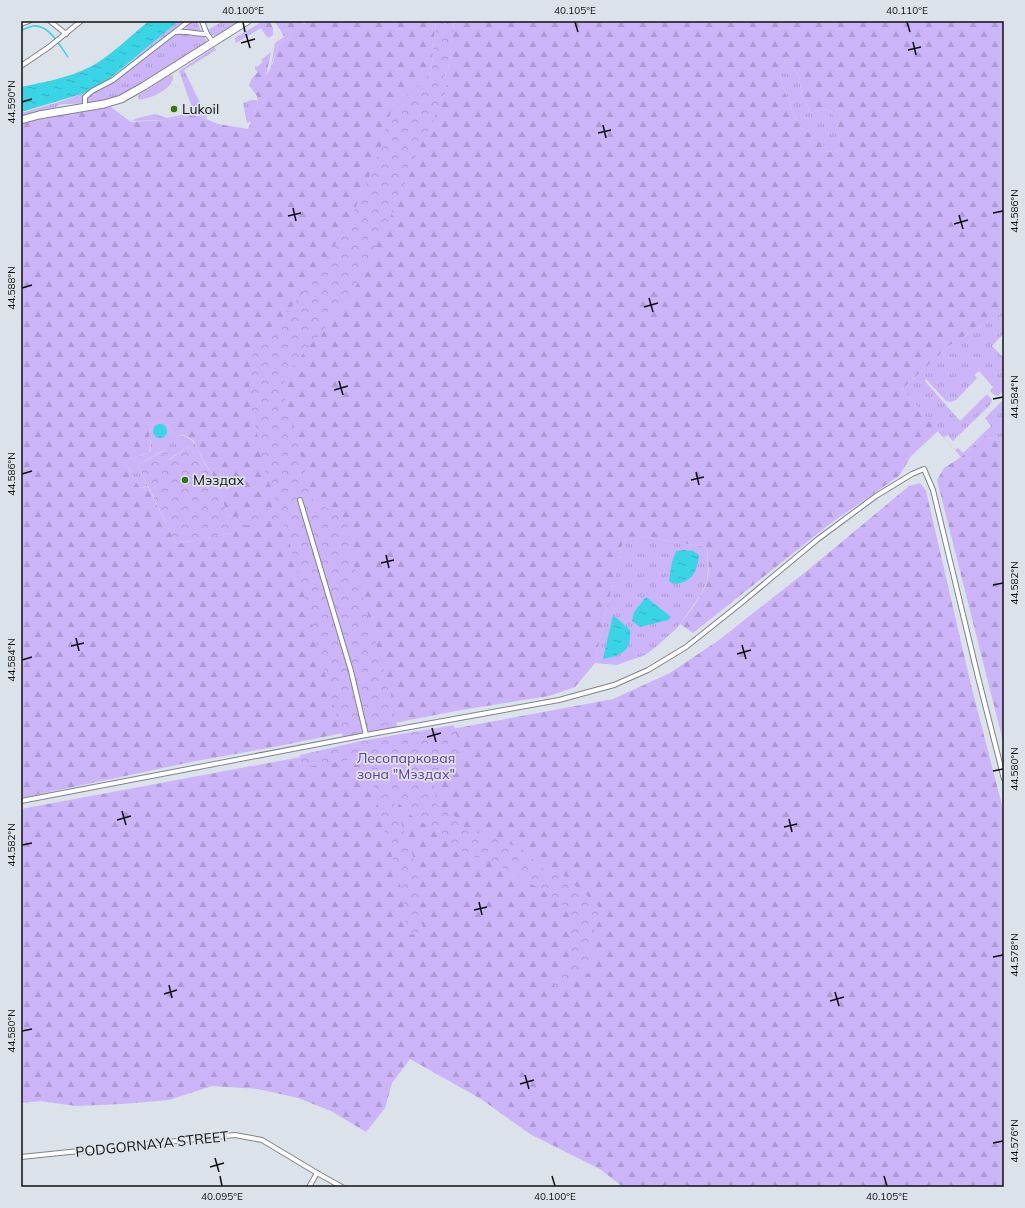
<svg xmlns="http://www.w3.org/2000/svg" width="1025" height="1208" font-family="Mulish,sans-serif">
<defs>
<pattern id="grass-tufts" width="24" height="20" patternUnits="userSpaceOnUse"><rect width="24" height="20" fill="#cbb4f8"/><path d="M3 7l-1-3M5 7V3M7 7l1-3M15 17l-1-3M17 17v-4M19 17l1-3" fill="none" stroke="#ad9ad4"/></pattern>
<pattern id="forest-firs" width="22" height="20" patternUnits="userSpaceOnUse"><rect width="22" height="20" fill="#cbb4f8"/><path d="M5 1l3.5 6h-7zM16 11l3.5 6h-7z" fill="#ad9ad4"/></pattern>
<pattern id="park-crowns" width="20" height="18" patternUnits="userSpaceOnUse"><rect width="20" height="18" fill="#cbb4f8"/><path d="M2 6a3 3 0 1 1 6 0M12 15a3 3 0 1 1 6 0" fill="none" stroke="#ad9ad4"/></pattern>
<pattern id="water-ripples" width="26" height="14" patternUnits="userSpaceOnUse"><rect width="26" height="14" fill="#39d4e6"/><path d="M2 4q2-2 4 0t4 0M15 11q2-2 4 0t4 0" fill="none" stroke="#31b5c4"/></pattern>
</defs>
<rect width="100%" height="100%" fill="#dce2e9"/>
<g fill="url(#grass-tufts)">
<path d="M179,21H186L176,29L191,36L205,37L206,42L138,85L115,97L101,101L72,104H63L59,105L57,107L21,117V113C51,104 82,97 108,81Z"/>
<polygon points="190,21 197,21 201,31 199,33 190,32 186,29"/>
<polygon points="223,21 240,21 215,36 209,34 208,30"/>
<polygon points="286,28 291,36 278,45 271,67 275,43 284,37 281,31"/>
<polygon points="215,47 216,50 184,70 205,113 207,119 194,113 179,71"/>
<polygon points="787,56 799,77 802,96 811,113 823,109 831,111 837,121 840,150 828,152 818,138 801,128 794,115 783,87 780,74"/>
<path d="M173,75C173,77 173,80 172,81C169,90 147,101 138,99V97L139,95L168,76Z"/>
<polygon points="251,100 257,100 258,104 252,121 247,123 243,103"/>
<polygon points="191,113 193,114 168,120 131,121 138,118 155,114 167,118"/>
<polygon points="1004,311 1004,333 992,346 1004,358 1004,391 997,396 993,394 990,391 993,387 979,371 974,375 977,378 956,400 951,402 946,401 926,379 925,381 960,421 987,394 992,400 990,405 953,441 947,435 944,438 902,389 950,345"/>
<polygon points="1004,399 1004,442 985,436 961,457 955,450 958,448 963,453 991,426 985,418"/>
<path d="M159,420C168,422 170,427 174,435C196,435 196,447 205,464L202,466L189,446L169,459L164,450L138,465L148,486L140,488L132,476L126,461L150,452C153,438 143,428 159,420Z"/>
<polygon points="627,536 637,536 707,547 708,569 707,582 700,596 677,628 657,646 645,655 617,665 595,663 605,613 615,578 623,541"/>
</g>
<g fill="url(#forest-firs)" fill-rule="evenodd">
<polygon points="263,21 270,21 273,28 273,35 269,38 266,36 261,28 236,43 235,40 235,38"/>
<path d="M274,21H302L304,24L309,21H436L431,73L428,76L445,92C447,83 445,79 446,71H448L454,21H1004V311L950,345L902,389L961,457L985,436L1004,442V745L937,480L944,468L961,457L938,431L911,456L899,476L831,523L693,633L680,624C689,613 703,595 707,582C710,571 708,558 707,547L637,536L627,537L623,541L615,578L605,613L595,663L575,687L549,696L461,710L368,728L279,746L196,761L21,798V124L35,120L111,107L131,122L168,120L194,114L218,124L248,129L258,104L257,96L249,85L251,80L258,72L255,69V66L257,67L263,62L261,60L271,52L266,76L273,63L278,45L291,36L286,28L281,31ZM787,56L799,77L802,96L811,113L823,109L831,111L837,121L840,150L828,152L818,138L801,128L794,115L783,87L780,74ZM159,420C168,422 170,427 174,435H184L193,440L205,463L215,479L228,516L232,518L241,526L232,529V533L176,544L148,487L140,488L132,476L126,461L149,452C153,438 143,428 159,420Z"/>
<polygon points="920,483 926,491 971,685 1004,813 1004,1187 623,1187 600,1169 530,1134 481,1099 410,1059 392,1083 385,1108 366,1132 331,1111 298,1098 258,1089 212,1086 169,1100 122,1104 76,1106 40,1101 21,1103 21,809 613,699 670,673 719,640 808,570 909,486"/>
</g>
<g fill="url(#park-crowns)">
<path d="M436,21H454L448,71H446L445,76L447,80V85L443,101L416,154L397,203L361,278L339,311L284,377L285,397L313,500L346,519L354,566L391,695L397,727L343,737C321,664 304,590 282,518L232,529V533L176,544L138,465L165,450L170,459L189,446L202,466L205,464L215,479L228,516L232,518L278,506L266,474L251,406L249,379L253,353L296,301L325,261L348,224L377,159L391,111L431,73Z"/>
<polygon points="454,725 456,734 462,743 460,758 451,768 442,773 434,783 437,805 455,816 467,831 495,836 526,852 542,868 563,875 598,905 599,921 590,940 592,957 590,973 574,977 555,987 551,974 570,960 568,940 573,923 569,911 553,897 510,871 480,857 452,848 438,832 410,815 392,796 415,862 420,894 420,916 424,931 410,935 403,914 404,901 400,884 380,816 367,757 302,768 300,755 361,741"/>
</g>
<g fill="url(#water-ripples)">
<path d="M149,21H179L108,80L96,88L85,93L21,112V87C44,82 69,78 90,67C111,56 130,36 149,21Z"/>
<circle cx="160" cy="431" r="7"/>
<path d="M684,550L693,551L699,555C697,572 692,583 673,584L669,581L672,562L676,551Z"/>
<polygon points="646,597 671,617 668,620 640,627 632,621 634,612"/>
<path d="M613,615L630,630C631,651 623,655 603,659Z"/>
</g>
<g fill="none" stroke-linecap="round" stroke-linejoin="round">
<path stroke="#39d4e6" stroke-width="1.5" d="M21,30C25,29 29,27 33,26C49,24 60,46 68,57"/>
<defs>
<g id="street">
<polyline points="50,21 66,34"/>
<polyline points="202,21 207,34"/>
<polyline points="21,24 29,21"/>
<path d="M176,32C186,31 197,34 207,34L213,42"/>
<polyline points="21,66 49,47 81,21"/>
<polyline points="85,107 85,97 92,91 113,80 189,21"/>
<polyline points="300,500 351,671 366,735"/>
<polyline points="21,801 366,735 559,700 614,685 648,670 686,647 740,604 818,539 876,496 912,474 924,469 933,490 978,677 1004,779"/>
<polyline points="21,1157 235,1135 262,1140 317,1173 342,1187"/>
<polyline points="309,1187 317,1173"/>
</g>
<polyline id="primary" points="21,120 39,115 104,104 121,99 144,86 247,21"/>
</defs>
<use href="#street" stroke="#7f848a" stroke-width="6"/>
<use href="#primary" stroke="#7f848a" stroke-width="9"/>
<use href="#street" stroke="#fff" stroke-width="4"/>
<use href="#primary" stroke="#fff" stroke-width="7"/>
</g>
<path fill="none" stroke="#0d0f11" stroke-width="1.5" d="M243,22L245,32M575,22L578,32M907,22L910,32M246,34L250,48M913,42L916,55M241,43L255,39M908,50L921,47M22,102L32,99M603,125L606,138M598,133L611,130M293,208L296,221M993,213L1003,211M959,215L963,229M288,216L301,213M954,224L968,220M22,288L32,285M649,298L653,312M644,307L658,303M339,381L343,395M334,390L348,386M993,399L1003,397M696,472L699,485M22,474L32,471M691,480L704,477M386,555L389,568M381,563L394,560M993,585L1003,583M76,638L79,651M742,645L746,659M71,646L84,643M737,654L751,650M22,660L32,657M432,728L436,742M427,737L441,733M993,771L1003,769M122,811L126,825M789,819L792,832M117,820L131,816M784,827L797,824M22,845L32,843M479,902L482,915M474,910L487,907M993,957L1003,955M169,985L172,998M835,992L839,1006M164,994L177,990M830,1001L844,997M22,1031L32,1029M525,1075L529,1089M520,1084L534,1080M993,1143L1003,1141M215,1158L219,1172M210,1167L224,1163M220,1176L222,1186M552,1176L555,1186M884,1176L887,1186"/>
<g fill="#387408" stroke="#dce2e9" stroke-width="1.5">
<circle cx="174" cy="109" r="4"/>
<circle cx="185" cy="480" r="4"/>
</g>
<g text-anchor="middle" stroke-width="3.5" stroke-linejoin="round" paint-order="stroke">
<g font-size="14" fill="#0d0f11" stroke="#dce2e9" text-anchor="start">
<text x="182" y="114">Lukoil</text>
<text x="193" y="485">Мэздах</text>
</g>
<g font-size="14" fill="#663b9e" stroke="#dce2e9">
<text x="406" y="763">Лесопарковая<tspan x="406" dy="16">зона "Мэздах"</tspan></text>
</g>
<g font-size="14" fill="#0d0f11" stroke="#dce2e9">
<text transform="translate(152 1144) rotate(-6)" y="5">PODGORNAYA STREET</text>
</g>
</g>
<rect width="1025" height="1208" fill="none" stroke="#dce2e9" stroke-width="44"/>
<rect x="22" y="22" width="981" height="1164" fill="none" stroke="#0d0f11" stroke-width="1.5"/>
<g font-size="10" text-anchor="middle" fill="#0d0f11">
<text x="243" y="14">40.100°E</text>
<text x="575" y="14">40.105°E</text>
<text x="907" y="14">40.110°E</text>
<text transform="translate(11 102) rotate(-90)" y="4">44.590°N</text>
<text transform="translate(1014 211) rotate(-90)" y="4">44.586°N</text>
<text transform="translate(11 288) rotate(-90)" y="4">44.588°N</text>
<text transform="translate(1014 397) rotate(-90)" y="4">44.584°N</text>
<text transform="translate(11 474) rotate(-90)" y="4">44.586°N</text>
<text transform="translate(1014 583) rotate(-90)" y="4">44.582°N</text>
<text transform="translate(11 660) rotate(-90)" y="4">44.584°N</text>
<text transform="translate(1014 769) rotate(-90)" y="4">44.580°N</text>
<text transform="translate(11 845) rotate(-90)" y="4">44.582°N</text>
<text transform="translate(1014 955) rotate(-90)" y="4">44.578°N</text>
<text transform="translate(11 1031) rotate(-90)" y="4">44.580°N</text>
<text transform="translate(1014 1141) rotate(-90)" y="4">44.576°N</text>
<text x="222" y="1200">40.095°E</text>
<text x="555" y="1200">40.100°E</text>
<text x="887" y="1200">40.105°E</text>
</g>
</svg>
